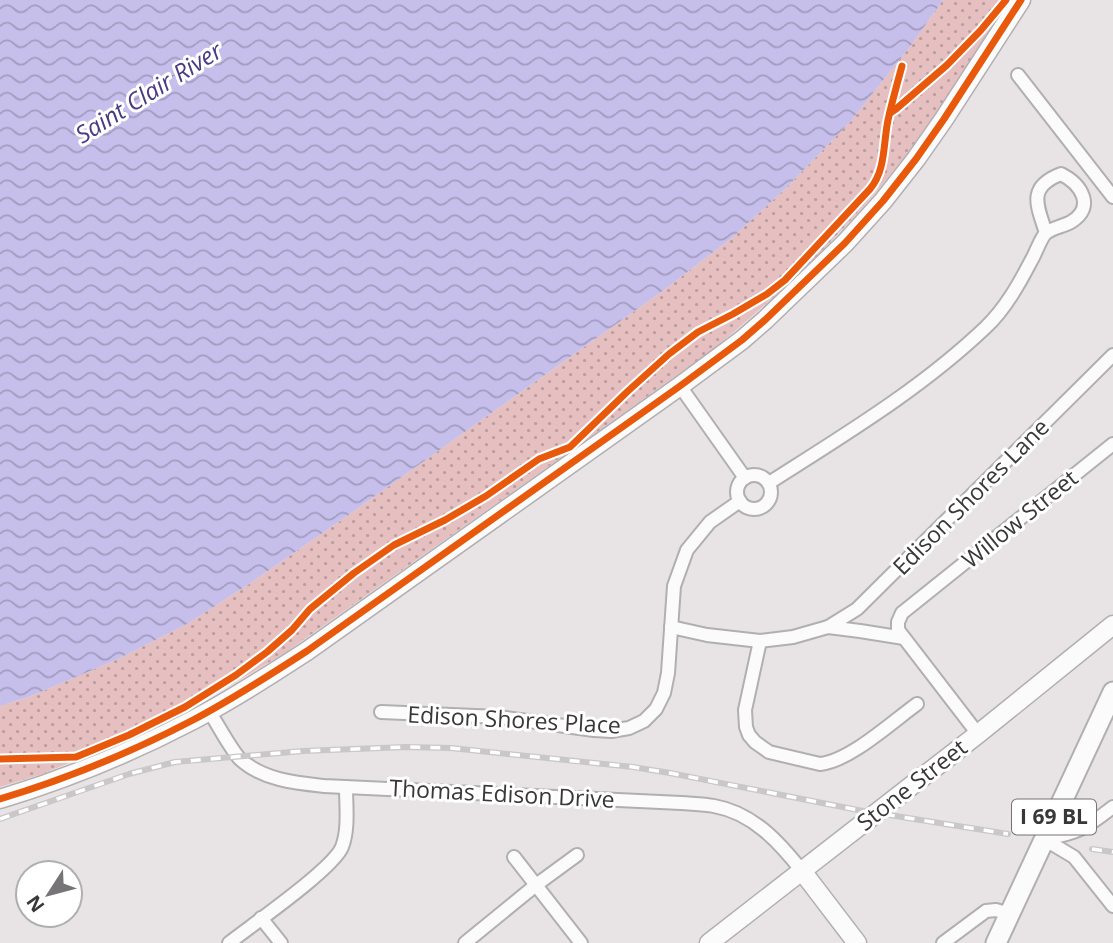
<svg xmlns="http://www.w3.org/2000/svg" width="1113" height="943" font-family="'Open Sans',sans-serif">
<defs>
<pattern id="park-dots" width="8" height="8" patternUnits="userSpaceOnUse" patternTransform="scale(1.75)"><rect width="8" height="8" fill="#e6c0c0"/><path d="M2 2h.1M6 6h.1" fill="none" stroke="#bb9d9d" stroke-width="1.8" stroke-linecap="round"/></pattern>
<pattern id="water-waves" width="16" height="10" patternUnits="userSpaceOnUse" patternTransform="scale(1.75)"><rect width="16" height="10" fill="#c6bfec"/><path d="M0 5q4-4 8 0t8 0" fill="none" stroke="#a29cc0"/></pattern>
</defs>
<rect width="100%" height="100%" fill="#e8e4e6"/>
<path fill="url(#park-dots)" d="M943,0H1011C978,49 948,100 912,147C854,224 784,291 710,352L285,653L204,701L123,741L42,774L0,787V706L31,696L116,660L187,624L252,582L340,521L664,290L733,237L786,188L850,122L912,44Z"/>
<polygon fill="url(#water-waves)" points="0,0 943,0 912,44 850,122 786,188 733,237 664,290 340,521 252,582 187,624 116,660 31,696 0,706"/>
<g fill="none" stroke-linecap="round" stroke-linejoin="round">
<defs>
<g id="street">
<polyline points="1018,75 1113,197"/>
<polyline points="680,386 745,478"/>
<circle cx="754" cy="492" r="17"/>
<path d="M769,483C844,435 921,389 986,327C1005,309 1019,284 1031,261C1035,255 1041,237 1046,233C1052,228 1064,226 1071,222C1096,207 1081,184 1061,174C1027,187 1037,205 1046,233"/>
<polyline points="671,627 707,635 760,641 793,637 828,627 860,631 904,638"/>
<polyline points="828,627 857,609 1113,355"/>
<path d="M760,641L745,710L746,727L749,735L755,742L769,752L820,764C850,761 892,722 917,704"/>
<path d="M209,711C217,723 231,750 240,759C263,780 295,783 324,786L681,803C692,804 703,804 714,806C753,813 779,842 802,871"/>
<polyline points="381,712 499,717 594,730 611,731 629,728 644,721 656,709 664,693 668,673 674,586 687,550 710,522 740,501"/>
<polyline points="978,734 898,630 898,622 902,613 1113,444"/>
<polyline points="1044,839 1074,857 1113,906"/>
<path d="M1044,839C1079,833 1086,828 1113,807"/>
<polyline points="514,857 581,943"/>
<polyline points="261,918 281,943"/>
<path d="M229,943C252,925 333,869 342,847C349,829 346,806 346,787"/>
<polyline points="465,943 536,885 577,855"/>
<polyline points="943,943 986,911 996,910 1009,914"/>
</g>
<g id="secondary">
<path d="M0,799C66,779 132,752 193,720C233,699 270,675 307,651L680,386L742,340L765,320L845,243L883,201L916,159L944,119L1021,0"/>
<polyline points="802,871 857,943"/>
<polyline points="709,943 978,734 1113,625"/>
</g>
<polyline id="primary" points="996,943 1113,692"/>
</defs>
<use href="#street" stroke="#b2afb1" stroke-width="16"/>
<use href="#secondary" stroke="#b2afb1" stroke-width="21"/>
<use href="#primary" stroke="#b2afb1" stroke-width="23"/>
<use href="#street" stroke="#fcfbfb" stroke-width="12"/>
<use href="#secondary" stroke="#fcfbfb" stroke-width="18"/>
<use href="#primary" stroke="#fcfbfb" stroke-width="19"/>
<defs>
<g id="rail">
<polyline points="0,819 129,774 175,762 303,751 406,747 451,748 633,767 670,773 858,810 1008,834"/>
<polyline points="1092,849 1113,852"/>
</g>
</defs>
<use href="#rail" stroke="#c9c7c8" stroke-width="6"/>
<use href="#rail" stroke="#fff" stroke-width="3.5" stroke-dasharray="10" stroke-linecap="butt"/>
<defs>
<g id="cycleway">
<polyline points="890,113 896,109 947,65 981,30 1006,0"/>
<path d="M0,759L76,757L129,735L185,707L236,675L267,652L292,630L310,609L354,573L394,545L445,520L486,496L539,459L570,447L628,391L669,354L698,332L733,314L767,294L785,280L870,189C886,170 883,144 888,120C892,102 897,84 902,66"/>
<path d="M0,799C66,779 132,752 193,720C233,699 270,675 307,651L680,386L742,340L765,320L845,243L883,201L916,159L944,119L1021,0"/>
</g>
</defs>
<use href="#cycleway" stroke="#fff" stroke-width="11"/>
<use href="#cycleway" stroke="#e8590c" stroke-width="7"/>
</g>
<g text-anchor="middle" stroke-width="6" stroke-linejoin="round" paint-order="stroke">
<rect fill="#fff" stroke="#747374" stroke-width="2" x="1012" y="799.5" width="84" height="35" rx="5"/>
<g font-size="21" font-weight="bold" fill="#393739">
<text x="1054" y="824">I 69 BL</text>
</g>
<g font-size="23" fill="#393739" stroke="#fff">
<text transform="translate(971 497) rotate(-45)" y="8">Edison Shores Lane</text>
<text transform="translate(1020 519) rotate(-39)" y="8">Willow Street</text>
<text transform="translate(514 720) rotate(3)" y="8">Edison Shores Place</text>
<text transform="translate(912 785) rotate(-38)" y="8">Stone Street</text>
<text transform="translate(502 794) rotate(3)" y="8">Thomas Edison Drive</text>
</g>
<g font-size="24" font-style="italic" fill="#4b3a85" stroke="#fff">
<text transform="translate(149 93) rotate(-32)" y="8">Saint Clair River</text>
</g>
</g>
<g transform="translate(49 894) rotate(234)"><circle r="33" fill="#ffffff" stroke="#b0afb0" stroke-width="2"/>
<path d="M0-5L12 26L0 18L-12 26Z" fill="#767476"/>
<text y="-10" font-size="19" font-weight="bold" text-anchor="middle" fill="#393739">N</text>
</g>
</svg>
